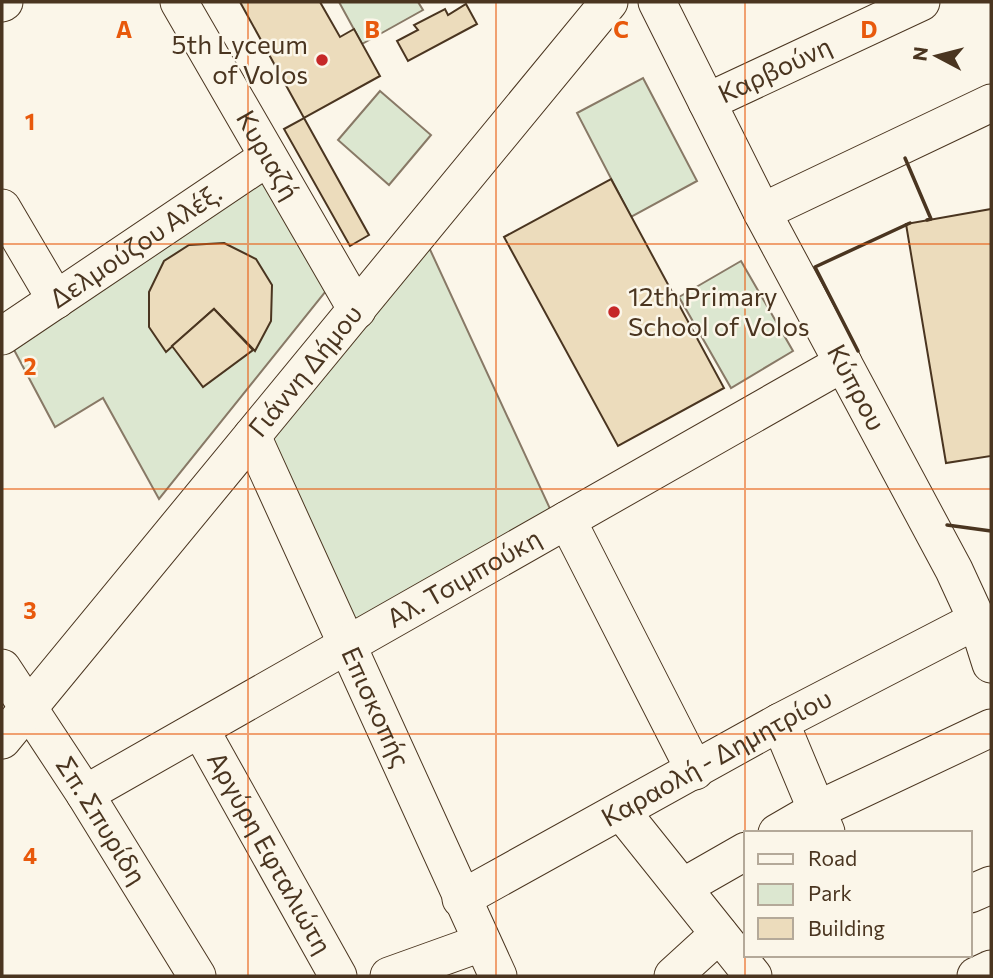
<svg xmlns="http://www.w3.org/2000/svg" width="993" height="978" font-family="Commissioner,sans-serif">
<rect width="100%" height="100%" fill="#fbf6e9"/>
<g fill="#dce7d0" stroke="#887966" stroke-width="2">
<polygon points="339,2 418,2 423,10 362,44"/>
<polygon points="643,78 697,181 631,217 577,113"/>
<polygon points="380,91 431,135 389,185 338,140"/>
<polygon points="261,179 326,291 159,499 103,398 55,427 12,346"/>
<polygon points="427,243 552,513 352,630 268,441"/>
<polygon points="741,261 793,351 731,388 679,297"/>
</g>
<g fill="#ecdcbc" stroke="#4a3520" stroke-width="2">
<polygon points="240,2 320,2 340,37 354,29 380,76 304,118"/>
<polygon points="466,4 477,24 408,61 397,41 418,30 414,25 445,9 448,15"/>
<polygon points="304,118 369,235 350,246 284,129"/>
<polygon points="611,179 724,388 618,446 504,237"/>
<polygon points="991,209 991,456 946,463 906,224"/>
<polygon points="224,243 256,259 272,285 271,321 255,351 214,309 166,352 149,327 149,292 164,261 189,245"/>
<polygon points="214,309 253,350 203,387 172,346"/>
</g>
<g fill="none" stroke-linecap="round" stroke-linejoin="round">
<defs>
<g id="minor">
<path id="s1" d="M179,2L357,310"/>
<path id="s2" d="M657,2L762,212L954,570L977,620L991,664"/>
<polyline points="2,3 4,2"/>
<path id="s3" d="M707,102L921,2"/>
<polyline points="2,208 56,300"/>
<polyline points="762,212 991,103"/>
<path id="s4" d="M2,336L268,157"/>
<path id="s5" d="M252,436L498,976"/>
<polyline points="567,520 695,771"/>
<path id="s6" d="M2,668L85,794L197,976"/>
<polyline points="780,722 826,832"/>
<path id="s7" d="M200,729L338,976"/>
<path id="s8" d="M2,740L609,2"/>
<path id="s9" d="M85,794L843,363"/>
<polyline points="621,811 753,976"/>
<polyline points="777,833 815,811 991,728"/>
<polyline points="683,887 746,851"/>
<polyline points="970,894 991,885"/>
<path id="s10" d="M461,899L780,722L977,620"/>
<polyline points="389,976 481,943"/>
<polyline points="673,976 719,934"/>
<polyline points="976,976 991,969"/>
</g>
</defs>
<use href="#minor" stroke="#4a3520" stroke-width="39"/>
<use href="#minor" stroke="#fbf6e9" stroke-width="37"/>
<g stroke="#4a3520" stroke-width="3.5">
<polyline points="905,158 931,219 927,220"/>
<polyline points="858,351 815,267 910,223"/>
<polyline points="947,525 991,531"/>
</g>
</g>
<path fill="none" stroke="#e8590c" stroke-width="2" stroke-opacity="0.55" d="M248,2V976M496,2V976M745,2V976M2,244H991M2,489H991M2,734H991"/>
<g fill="#c62828" stroke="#fbf6e9" stroke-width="2.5">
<circle cx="322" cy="60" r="7"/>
<circle cx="614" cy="312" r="7"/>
</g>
<g text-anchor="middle" stroke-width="5" stroke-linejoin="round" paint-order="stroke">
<g font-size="26" fill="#4a3520" stroke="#fbf6e9" text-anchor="end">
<text x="308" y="54">5th Lyceum<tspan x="308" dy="30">of Volos</tspan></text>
<text x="628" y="306" text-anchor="start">12th Primary<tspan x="628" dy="30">School of Volos</tspan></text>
</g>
<g font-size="26" fill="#4a3520" stroke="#fbf6e9">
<text dy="9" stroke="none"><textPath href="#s3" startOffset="75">Καρβούνη</textPath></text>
<text dy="9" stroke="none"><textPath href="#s1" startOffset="177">Κυριαζή</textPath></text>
<text dy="9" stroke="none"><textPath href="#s4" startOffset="161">Δελμούζου Αλέξ.</textPath></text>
<text dy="9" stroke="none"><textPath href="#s8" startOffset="478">Γιάννη Δήμου</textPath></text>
<text dy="9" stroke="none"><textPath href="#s2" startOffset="434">Κύπρου</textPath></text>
<text dy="9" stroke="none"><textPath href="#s9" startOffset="436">Αλ. Τσιμπούκη</textPath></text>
<text dy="9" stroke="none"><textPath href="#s5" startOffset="298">Επισκοπής</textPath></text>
<text dy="9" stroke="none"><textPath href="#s10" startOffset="292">Καραολή - Δημητρίου</textPath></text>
<text dy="9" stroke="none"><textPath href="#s6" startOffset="182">Σπ. Σπυρίδη</textPath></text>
<text dy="9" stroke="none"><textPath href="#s7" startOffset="142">Αργύρη Εφταλιώτη</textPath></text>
</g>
</g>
<g font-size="23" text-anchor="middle" font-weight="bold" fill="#e8590c" stroke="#fbf6e9" stroke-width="5" stroke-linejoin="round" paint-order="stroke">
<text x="124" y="38">A</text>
<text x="372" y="38">B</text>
<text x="621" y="38">C</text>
<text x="869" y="38">D</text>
<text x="30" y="130">1</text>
<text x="30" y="375">2</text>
<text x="30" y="619">3</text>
<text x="30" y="864">4</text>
</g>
<rect width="993" height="978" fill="none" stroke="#4a3520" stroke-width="7"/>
<rect x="744" y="831" width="228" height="126" fill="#fbf6e9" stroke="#b4a999" stroke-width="2"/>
<rect x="758" y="854" width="35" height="10" fill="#fbf6e9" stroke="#b4a999" stroke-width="2"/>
<text x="808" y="866" font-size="21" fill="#4a3520">Road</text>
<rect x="758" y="884" width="35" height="21" fill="#dce7d0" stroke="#b4a999" stroke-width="2"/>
<text x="808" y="901" font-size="21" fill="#4a3520">Park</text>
<rect x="758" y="918" width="35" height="21" fill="#ecdcbc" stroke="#b4a999" stroke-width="2"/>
<text x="808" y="936" font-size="21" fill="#4a3520">Building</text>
<g transform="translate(937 56) rotate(277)" stroke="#fbf6e9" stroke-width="5" paint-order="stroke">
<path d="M0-5L12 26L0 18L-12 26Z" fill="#4a3520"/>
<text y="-10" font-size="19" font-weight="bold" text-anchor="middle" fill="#4a3520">N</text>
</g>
</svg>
